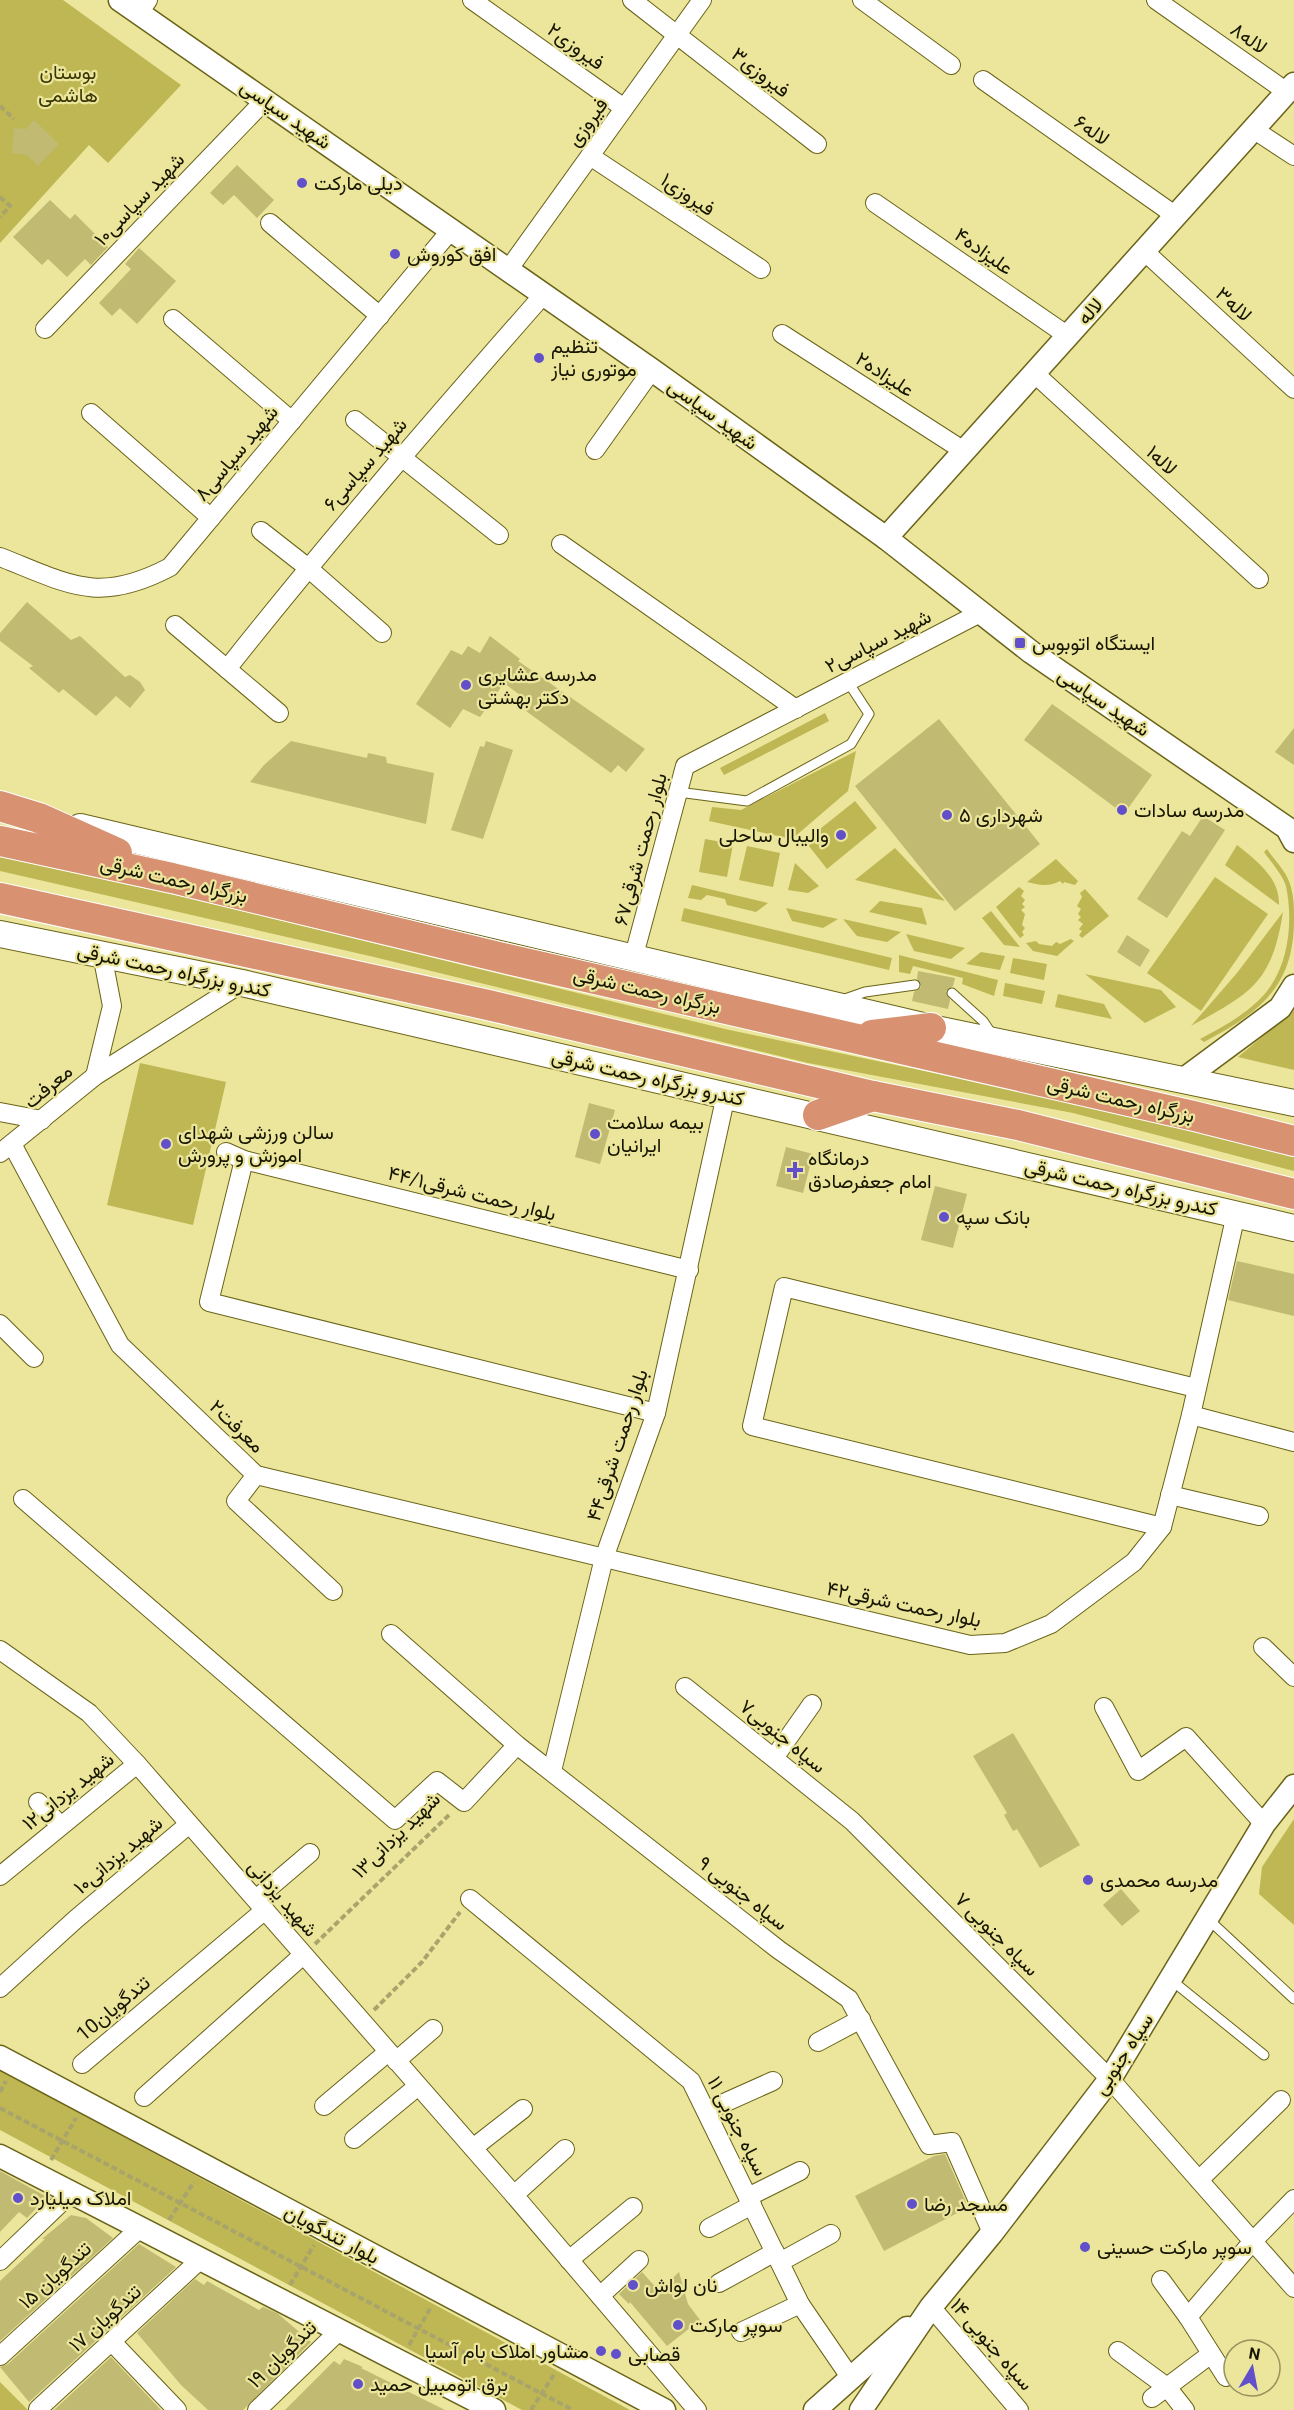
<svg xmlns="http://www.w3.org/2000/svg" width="1294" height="2410" font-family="Roboto,Vazirmatn,sans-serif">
<rect width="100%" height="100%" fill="#ebe69c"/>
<g fill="#bfb753">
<polygon points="0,0 63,0 181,85 108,163 89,145 0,243"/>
<polygon points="825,713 829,721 724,775 720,768"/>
<polygon points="856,751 848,791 792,839 709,821 712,807 741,810"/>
<polygon points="855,801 877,828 827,869 805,841"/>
<polygon points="705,839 733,844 727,877 699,872"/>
<path d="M1237,845C1257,861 1280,878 1279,905L1225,865Z"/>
<polygon points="747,846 780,853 773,887 739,880"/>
<polygon points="895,848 945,901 855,880"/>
<path d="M1267,849C1273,858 1281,866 1286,875C1294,890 1294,904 1294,920C1294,987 1259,1013 1204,1042L1200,1039C1221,1028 1241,1017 1258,1001C1288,973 1294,925 1286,886C1282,874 1271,862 1264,852Z"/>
<polygon points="0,857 189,898 725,1029 1137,1116 1294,1157 1294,1171 1073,1113 808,1063 374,957 0,871"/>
<path d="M1056,859L1078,881L1075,885L1064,882L1063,884L1060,881C1050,887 1038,885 1027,882Z"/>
<polygon points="795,863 819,886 808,893 788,890"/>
<polygon points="1215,877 1268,914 1201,1011 1147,973"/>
<polygon points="692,885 768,903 756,912 727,905 725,899 707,895 701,900 688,898"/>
<polygon points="1019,887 1024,891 1021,896 1025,900 1022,904 1025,907 1021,910 1025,914 1022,925 1025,928 1022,932 1024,935 1020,938 996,907"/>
<polygon points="1085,889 1109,916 1082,938 1079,935 1082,931 1079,929 1083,924 1078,920 1081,917 1078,914 1081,909 1077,906 1082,897 1080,893"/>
<polygon points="880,901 922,908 927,925 869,912"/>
<polygon points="684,908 892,958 889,970 681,921"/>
<polygon points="786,908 838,919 823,928 792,921"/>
<polygon points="991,911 1020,947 1004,945 982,918"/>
<path d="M1283,912C1272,983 1251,993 1191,1026L1237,973Z"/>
<polygon points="843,919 901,932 887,942 857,936"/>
<polygon points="906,934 965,948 951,959 914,951"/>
<polygon points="1071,939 1074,941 1057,956 1033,951 1026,943 1036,941 1039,944 1052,946 1056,942 1060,944"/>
<polygon points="981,952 1005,956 1000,970 966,964"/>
<polygon points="899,955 998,980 994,996 962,984 963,978 913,966 910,974 899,972"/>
<polygon points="1013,958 1047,964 1044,980 1010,973"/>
<polygon points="1085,974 1161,990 1176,1007 1145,1023"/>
<polygon points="1005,983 1045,991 1042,1004 1003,996"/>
<polygon points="1058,994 1104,1004 1112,1019 1055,1007"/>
<polygon points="1294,1010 1294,1070 1238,1057"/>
<polygon points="140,1063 226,1082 193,1225 107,1205"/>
<polygon points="1294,1819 1294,1925 1259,1894 1262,1867"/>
<polygon points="0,2070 630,2410 522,2410 0,2130"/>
<polygon points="0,2382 28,2410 0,2410"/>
</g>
<g fill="#c0ba72">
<polygon points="34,120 59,144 38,166 27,155 12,153 14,128 26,129"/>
<polygon points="237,165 274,200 257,218 234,195 223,205 210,193"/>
<polygon points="50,200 70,219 75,214 108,247 91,265 85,259 67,277 48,259 42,265 13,237"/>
<polygon points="139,248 176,281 137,324 120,308 112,316 99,303 131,269 125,264"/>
<polygon points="27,602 71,640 80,636 125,677 130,675 140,682 145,690 130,708 116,696 96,716 63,689 59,693 29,668 33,666 0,641 0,633"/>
<polygon points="490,636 520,659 518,661 645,749 626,772 618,765 611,773 526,711 532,704 504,683 480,717 463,709 450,728 416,704 451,650 462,655 468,646 480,653"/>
<polygon points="1052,704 1152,775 1124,814 1024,740"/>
<polygon points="939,719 1040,844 955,911 855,786"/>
<polygon points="1294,728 1294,765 1275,752"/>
<polygon points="291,741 367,758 368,753 386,757 387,763 434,773 426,824 250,782 264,765"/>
<polygon points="486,741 513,750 483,839 451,830 480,746 484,747"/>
<polygon points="1203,816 1225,830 1167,918 1137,899 1182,831 1190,836"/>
<polygon points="1127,935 1150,950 1140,967 1117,952"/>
<polygon points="918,971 955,978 953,986 946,991 950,1000 948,1009 912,1001 914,992 921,987 917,979"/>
<polygon points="589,1103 615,1110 600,1164 575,1157"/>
<polygon points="786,1147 813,1154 803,1193 776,1186"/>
<polygon points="935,1186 967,1194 953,1248 921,1240"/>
<polygon points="1237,1261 1294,1274 1294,1316 1228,1300"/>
<polygon points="1013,1733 1080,1845 1040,1868 1017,1829 1013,1831 1004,1815 1007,1813 973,1756"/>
<polygon points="1121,1889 1140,1911 1122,1926 1103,1905"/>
<polygon points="945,2154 966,2202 961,2211 884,2251 855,2196 934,2156"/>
<polygon points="0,2171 47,2197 27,2218 19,2212 0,2232"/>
<polygon points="71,2215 86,2218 113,2238 0,2341 0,2281 45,2239 42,2239"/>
<polygon points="139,2244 176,2267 29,2402 0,2367 8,2364"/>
<polygon points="642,2272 659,2291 679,2272 688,2304 700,2320 667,2346 630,2302 629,2304 619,2294"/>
<polygon points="195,2279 204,2285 207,2281 259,2310 263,2307 277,2313 311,2342 243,2410 208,2410 181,2385 137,2333"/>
<polygon points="111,2357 161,2410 54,2410"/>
<polygon points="344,2359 363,2367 361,2368 445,2410 285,2410 334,2361 340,2365"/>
</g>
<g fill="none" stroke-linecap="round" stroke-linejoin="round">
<defs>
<g id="service">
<polyline points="678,792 747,801 851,744 869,714 848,682"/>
<polyline points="952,993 983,1021 993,1036"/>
<polyline points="842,1000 865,992 915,985"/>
<polyline points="1208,1919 1294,1999"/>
<polyline points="1170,1979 1264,2055"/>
</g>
<g id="minor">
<polyline points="472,0 624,108"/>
<polyline points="632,0 817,144"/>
<polyline points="862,0 951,65"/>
<polyline points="1156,0 1287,92"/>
<polyline points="139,13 148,0"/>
<polyline points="983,80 1176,216"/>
<polyline points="1253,129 1294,156"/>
<polyline points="590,156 761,269"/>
<polyline points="875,203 1068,336"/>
<polyline points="270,223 380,316"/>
<polyline points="1144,251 1294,389"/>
<polyline points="508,270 702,0"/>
<polyline points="173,319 292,421"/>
<polyline points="45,329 266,99"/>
<polyline points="782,334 964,451"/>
<polyline points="1034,373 1259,579"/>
<polyline points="91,413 211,518"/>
<polyline points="355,420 499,535"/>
<polyline points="595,450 652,370"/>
<polyline points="261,531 307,567 382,633"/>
<polyline points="561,544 796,709"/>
<path d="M0,557C69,584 98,605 170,567L451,230"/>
<polyline points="175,625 279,713"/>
<path d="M227,669C329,540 436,417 544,294"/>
<polyline points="633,959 685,766 980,613"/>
<polyline points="95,1076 112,1006 102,954"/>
<polyline points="0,1112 42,1120"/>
<polyline points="12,1144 120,1345 256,1475 970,1645 1005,1643 1051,1624 1134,1562 1162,1527 1191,1415 1236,1214"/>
<polyline points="226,1152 244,1160 689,1270"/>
<polyline points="0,1153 95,1076 242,983"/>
<polyline points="244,1160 209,1302 656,1413"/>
<polyline points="0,1324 34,1358"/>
<polyline points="1191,1415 1294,1442"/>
<polyline points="256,1475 236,1501 333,1591"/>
<polyline points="1170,1495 1259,1516"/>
<polyline points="23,1499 395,1820 437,1781 464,1802 517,1745"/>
<polyline points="1162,1527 752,1426 784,1287 1196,1388"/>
<polyline points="391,1634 517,1745 779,1950 849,1999 929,2145 952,2142 992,2233"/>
<polyline points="1263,1647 1294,1677"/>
<polyline points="0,1650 89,1713 137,1764 514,2195 697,2410"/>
<polyline points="685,1687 852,1821 1110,2079 1294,2288"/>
<polyline points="1104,1707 1138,1771 1186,1737 1264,1824"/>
<polyline points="774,1758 812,1704"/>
<polyline points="552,1771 604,1558 656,1413 726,1095"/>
<polyline points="38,1802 60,1825"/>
<polyline points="0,1876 137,1764"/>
<polyline points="256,1899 310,1853"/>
<polyline points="470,1899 691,2081 800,2304 850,2377"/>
<polyline points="0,1988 76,1919 188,1825"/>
<polyline points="818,2042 861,2019"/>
<polyline points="396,2061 433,2029"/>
<polyline points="82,2064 265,1910"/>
<polyline points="144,2097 303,1955"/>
<polyline points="324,2106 388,2052"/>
<polyline points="706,2111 773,2081"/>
<polyline points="354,2139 418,2086"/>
<polyline points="473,2148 523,2109"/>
<polyline points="1199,2180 1281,2100"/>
<polyline points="514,2195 565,2149"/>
<polyline points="748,2197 800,2171"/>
<polyline points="709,2228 752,2205"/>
<polyline points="569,2260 633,2207"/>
<polyline points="0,2261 71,2193"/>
<polyline points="780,2262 831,2234"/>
<polyline points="1161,2280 1188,2317"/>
<polyline points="719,2283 775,2252"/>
<polyline points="600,2296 639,2260"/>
<polyline points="931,2307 1019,2410"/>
<polyline points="741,2332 800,2304"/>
<polyline points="112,2342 177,2410"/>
<polyline points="1118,2351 1167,2387 1152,2398"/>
<polyline points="0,2356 140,2228"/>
<polyline points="1226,2377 1188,2317 1253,2241 1294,2199"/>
<polyline points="38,2409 201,2259"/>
<polyline points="257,2410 339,2331"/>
<polyline points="1185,2410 1167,2387 1211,2354"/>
</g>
<g id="tertiary">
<polyline points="120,0 652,370 886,538 1031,652 1287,828 1294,841"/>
<polyline points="886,538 1294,84"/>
<polyline points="1184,1079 1280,1008 1294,986"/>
<polyline points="0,2057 664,2410"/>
<polyline points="0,2156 494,2410"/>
<polyline points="815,2410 907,2328"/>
<polyline points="861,2410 931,2307 992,2233 1110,2079 1264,1824 1294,1786"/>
</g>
<g id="secondary">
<polyline points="80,827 931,1028 1294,1103"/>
<polyline points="0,934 242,983 1294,1228"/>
</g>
<g id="trunk">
<polyline points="0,806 39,818 117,853"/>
<polyline points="0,841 172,878 499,957 1194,1116 1294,1141"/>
<polyline points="0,898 488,1005 873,1096 1018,1125 1294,1194"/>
<polyline points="872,1035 931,1028"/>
<polyline points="818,1115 873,1096"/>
</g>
</defs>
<use href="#service" stroke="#6a6318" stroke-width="11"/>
<use href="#minor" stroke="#6a6318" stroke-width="20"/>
<use href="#tertiary" stroke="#6a6318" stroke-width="25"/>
<use href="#secondary" stroke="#6a6318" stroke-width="28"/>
<use href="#trunk" stroke="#fff" stroke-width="32"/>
<g stroke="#a8a46b" stroke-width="4" stroke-dasharray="6 3" stroke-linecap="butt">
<polyline points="0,106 14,119"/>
<polyline points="0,197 10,206 0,217"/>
<polyline points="315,1944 450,1814"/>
<polyline points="374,2010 422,1962 460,1912"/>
<polyline points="0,2092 6,2081"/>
<polyline points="0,2108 573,2410"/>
<polyline points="51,2160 76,2118"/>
<polyline points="169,2220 194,2182"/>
<polyline points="290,2285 314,2245"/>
<polyline points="409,2345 431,2307"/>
<polyline points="531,2410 555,2373"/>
</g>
<use href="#service" stroke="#fff" stroke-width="9"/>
<use href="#minor" stroke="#fff" stroke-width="18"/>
<use href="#tertiary" stroke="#fff" stroke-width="22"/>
<use href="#secondary" stroke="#fff" stroke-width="26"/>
<use href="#trunk" stroke="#d89272" stroke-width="30"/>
</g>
<g fill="#6150c9" stroke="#ebe69c" stroke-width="2">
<circle cx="302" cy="183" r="6"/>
<circle cx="395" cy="254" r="6"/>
<circle cx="539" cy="358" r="6"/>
<rect x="1014" y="637" width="12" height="12" rx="3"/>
<circle cx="466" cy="685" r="6"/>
<circle cx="1122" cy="810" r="6"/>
<circle cx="947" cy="815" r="6"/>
<circle cx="841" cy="835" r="6"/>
<circle cx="595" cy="1134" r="6"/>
<circle cx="166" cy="1144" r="6"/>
<path d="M792 1161h6v6h6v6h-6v6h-6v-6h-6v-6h6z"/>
<circle cx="944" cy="1217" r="6"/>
<circle cx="1088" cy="1880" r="6"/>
<circle cx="18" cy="2198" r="6"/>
<circle cx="912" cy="2204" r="6"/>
<circle cx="1085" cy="2247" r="6"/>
<circle cx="633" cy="2285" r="6"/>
<circle cx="678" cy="2325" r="6"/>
<circle cx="601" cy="2351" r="6"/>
<circle cx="616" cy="2354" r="6"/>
<circle cx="358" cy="2384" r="6"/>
</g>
<g text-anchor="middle" stroke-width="4.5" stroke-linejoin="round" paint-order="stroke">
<g font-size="20" fill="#171400" stroke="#ebe69c">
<text transform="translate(1249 38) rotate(35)" y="7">لاله۸</text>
<text transform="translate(576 46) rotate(36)" y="7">فیروزی۲</text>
<text transform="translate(761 72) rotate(38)" y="7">فیروزی۳</text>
<text transform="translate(286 114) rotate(35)" y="7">شهید سپاسی</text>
<text transform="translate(587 122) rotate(-54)" y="7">فیروزی</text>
<text transform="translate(1092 130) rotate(35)" y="7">۶لاله</text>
<text transform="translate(688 194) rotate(34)" y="7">فیروزی۱</text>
<text transform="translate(139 199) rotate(-46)" y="7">شهید سپاسی۱۰</text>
<text transform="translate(984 251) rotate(35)" y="7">علیزاده۴</text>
<text transform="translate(1234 304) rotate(43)" y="7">۳لاله</text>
<text transform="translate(1090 311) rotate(-48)" y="7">لاله</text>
<text transform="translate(885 374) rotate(33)" y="7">علیزاده۲</text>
<text transform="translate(713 414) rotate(36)" y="7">شهید سپاسی</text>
<text transform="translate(236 453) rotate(-50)" y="7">شهید سپاسی۸</text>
<text transform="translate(1162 460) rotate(43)" y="7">۱لاله</text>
<text transform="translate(365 464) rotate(-49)" y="7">شهید سپاسی۶</text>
<text transform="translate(878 641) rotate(-27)" y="7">شهید سپاسی۲</text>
<text transform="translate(1104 702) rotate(34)" y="7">شهید سپاسی</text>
<text transform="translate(640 849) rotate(-75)" y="7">بلوار رحمت شرقی۶۷</text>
<text transform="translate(174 879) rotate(13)" y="7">بزرگراه رحمت شرقی</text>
<text transform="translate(174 970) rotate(12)" y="7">کندرو بزرگراه رحمت شرقی</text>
<text transform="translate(647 990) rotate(13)" y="7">بزرگراه رحمت شرقی</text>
<text transform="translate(648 1077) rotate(13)" y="7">کندرو بزرگراه رحمت شرقی</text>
<text transform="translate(48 1086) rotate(-40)" y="7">معرفت</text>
<text transform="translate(1121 1099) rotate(13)" y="7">بزرگراه رحمت شرقی</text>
<text transform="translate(1121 1187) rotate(13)" y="7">کندرو بزرگراه رحمت شرقی</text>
<text transform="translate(472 1193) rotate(14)" y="7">بلوار رحمت شرقی۴۴/۱</text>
<text transform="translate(237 1426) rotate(44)" y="7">معرفت۲</text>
<text transform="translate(617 1445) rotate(-72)" y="7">۴۴بلوار رحمت شرقی</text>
<text transform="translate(904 1604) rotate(12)" y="7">بلوار رحمت شرقی۴۲</text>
<text transform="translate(783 1736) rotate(39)" y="7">سپاه جنوبی۷</text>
<text transform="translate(68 1791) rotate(-39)" y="7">شهید یزدانی۱۲</text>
<text transform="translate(396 1835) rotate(-44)" y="7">شهید یزدانی۱۳</text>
<text transform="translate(118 1855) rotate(-40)" y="7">شهید یزدانی۱۰</text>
<text transform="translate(743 1893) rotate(38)" y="7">۹ سپاه جنوبی</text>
<text transform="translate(283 1898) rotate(49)" y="7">شهید یزدانی</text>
<text transform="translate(997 1934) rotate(45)" y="7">۷ سپاه جنوبی</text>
<text transform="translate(113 2008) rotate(-40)" y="7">10تندگویان</text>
<text transform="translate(1123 2054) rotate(-57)" y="7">سپاه جنوبی</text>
<text transform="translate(738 2126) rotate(63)" y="7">۱۱ سپاه جنوبی</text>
<text transform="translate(332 2234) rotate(28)" y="7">بلوار تندگویان</text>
<text transform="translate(55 2275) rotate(-42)" y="7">۱۵ تندگویان</text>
<text transform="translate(105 2318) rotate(-42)" y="7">۱۷ تندگویان</text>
<text transform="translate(992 2344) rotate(49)" y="7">۱۴ سپاه جنوبی</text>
<text transform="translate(282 2354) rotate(-44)" y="7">۱۹ تندگویان</text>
</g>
<g font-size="20" fill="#3a3602" stroke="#ebe69c">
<text x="68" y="79">بوستان<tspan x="68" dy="23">هاشمی</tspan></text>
</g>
<g font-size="20" fill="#171400" stroke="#ebe69c" text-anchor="start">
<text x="314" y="190">دیلی مارکت</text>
<text x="407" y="261">افق کوروش</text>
<text x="551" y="353">تنظیم<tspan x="551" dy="23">موتوری نیاز</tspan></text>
<text x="1032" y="650">ایستگاه اتوبوس</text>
<text x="478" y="681">مدرسه عشایری<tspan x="478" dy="23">دکتر بهشتی</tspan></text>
<text x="1134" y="817">مدرسه سادات</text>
<text x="959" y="822">شهرداری ۵</text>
<text x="829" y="842" text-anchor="end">والیبال ساحلی</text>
<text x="607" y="1129">بیمه سلامت<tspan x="607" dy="23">ایرانیان</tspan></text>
<text x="178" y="1139">سالن ورزشی شهدای<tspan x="178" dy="23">اموزش و پرورش</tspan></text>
<text x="808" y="1165">درمانگاه<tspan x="808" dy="23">امام جعفرصادق</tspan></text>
<text x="956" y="1224">بانک سپه</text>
<text x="1100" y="1887">مدرسه محمدی</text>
<text x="30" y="2205">املاک میلیارد</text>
<text x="924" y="2211">مسجد رضا</text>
<text x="1097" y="2254">سوپر مارکت حسینی</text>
<text x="645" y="2292">نان لواش</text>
<text x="690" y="2332">سوپر مارکت</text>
<text x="589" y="2358" text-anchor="end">مشاور املاک بام آسیا</text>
<text x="628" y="2361">قصابی</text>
<text x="370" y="2391">برق اتومبیل حمید</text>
</g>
</g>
<g transform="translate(1252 2368) rotate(10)"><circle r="28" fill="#ebe69c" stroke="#96925e" stroke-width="1.5"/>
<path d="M0-4.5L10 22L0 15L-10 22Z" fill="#6150c9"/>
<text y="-9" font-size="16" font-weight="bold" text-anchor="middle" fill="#171400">N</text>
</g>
</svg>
